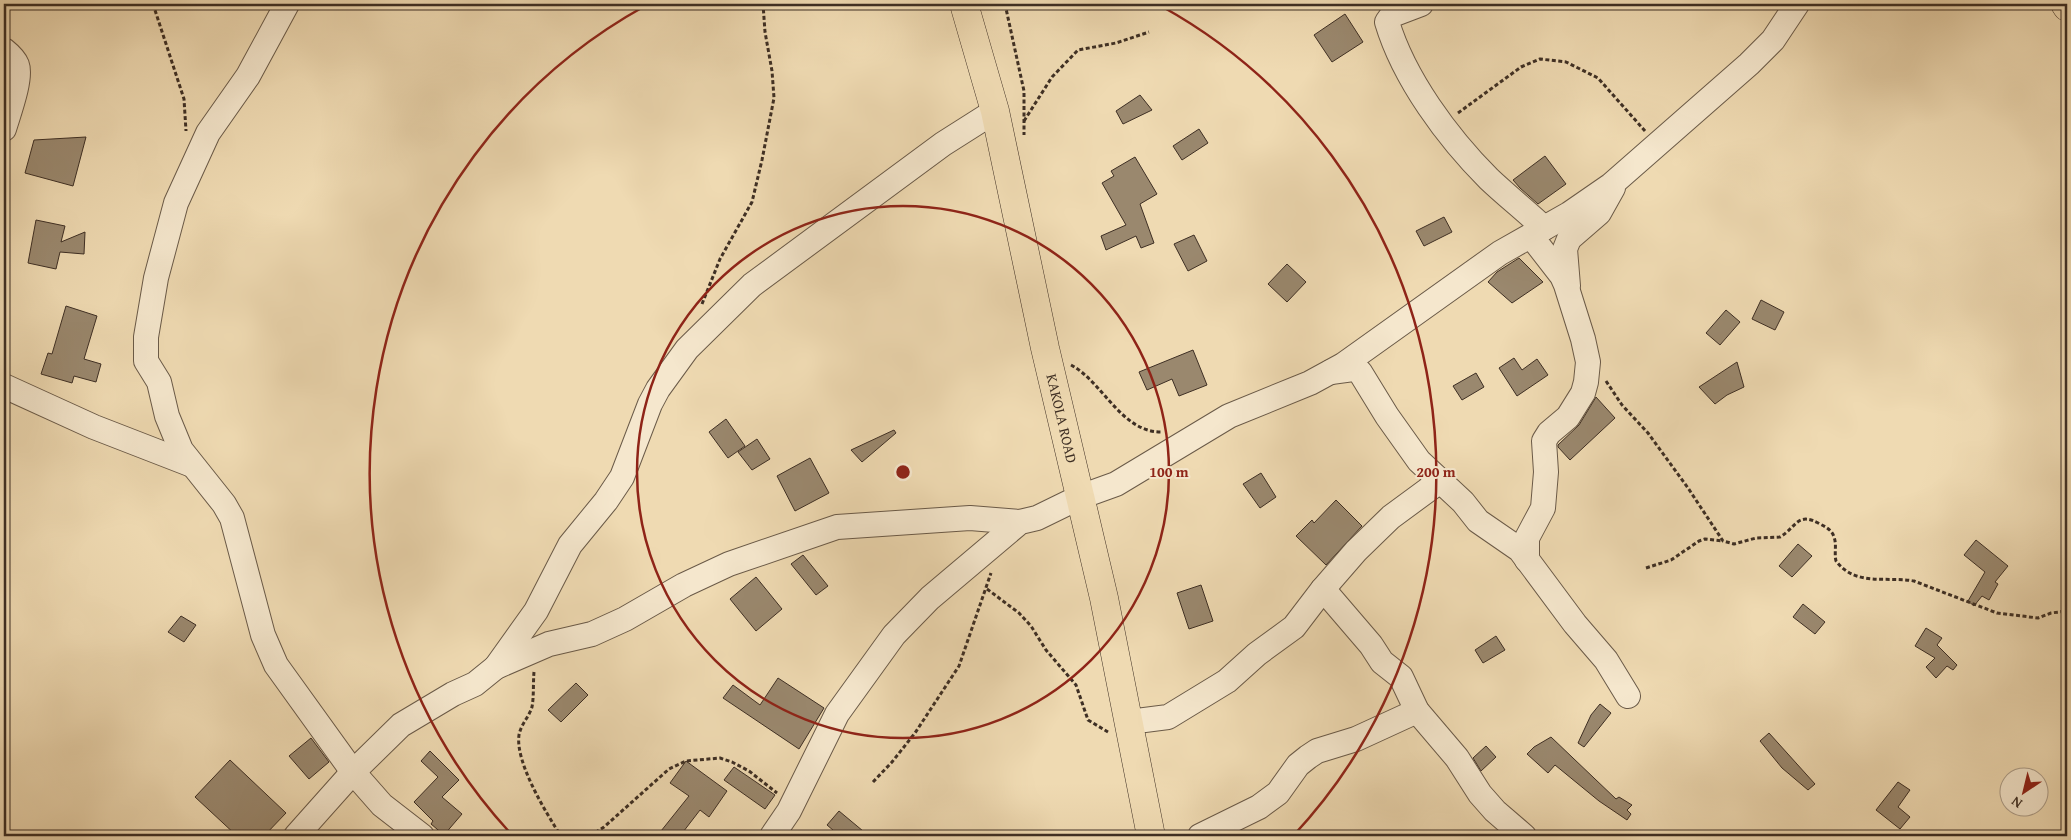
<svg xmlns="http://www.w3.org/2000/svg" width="2071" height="840" font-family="'Gentium Book Plus',serif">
<rect width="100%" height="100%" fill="#efdab2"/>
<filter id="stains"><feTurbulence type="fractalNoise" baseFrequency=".004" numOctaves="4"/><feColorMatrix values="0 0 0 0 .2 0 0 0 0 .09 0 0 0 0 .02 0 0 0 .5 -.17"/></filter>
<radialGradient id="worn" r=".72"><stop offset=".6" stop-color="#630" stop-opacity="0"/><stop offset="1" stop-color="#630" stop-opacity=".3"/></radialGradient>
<g fill="#9a886e" stroke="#3e2f24">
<polygon points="1345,14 1363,42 1332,62 1314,35"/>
<polygon points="1140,95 1152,110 1123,124 1116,111"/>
<polygon points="1199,129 1208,143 1182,160 1173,146"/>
<polygon points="86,137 73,186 25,173 34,140"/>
<polygon points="1545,156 1566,184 1538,204 1520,188 1513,180"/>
<polygon points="1135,157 1157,194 1140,204 1154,243 1141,248 1136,236 1106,250 1101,236 1126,225 1102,183 1114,176 1111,171"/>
<polygon points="1444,217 1452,232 1424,246 1416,231"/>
<polygon points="36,220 65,226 61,242 85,232 84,254 60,252 56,269 28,263"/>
<polygon points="1194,235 1207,261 1188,271 1174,244"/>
<polygon points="1519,258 1543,282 1512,303 1488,282 1497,272"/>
<polygon points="1287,264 1306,282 1287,302 1268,284"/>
<polygon points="1761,300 1784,312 1775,330 1752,319"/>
<polygon points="66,306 97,316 84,359 101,364 96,382 74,376 72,383 41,374 48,353 52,354"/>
<polygon points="1726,310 1740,322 1720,345 1706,333"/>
<polygon points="1193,350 1207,385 1179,396 1172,379 1147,390 1139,372"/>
<polygon points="1514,358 1522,370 1537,359 1548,375 1517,396 1499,368"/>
<polygon points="1737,362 1744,387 1727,395 1715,404 1699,387"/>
<polygon points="1476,373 1484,387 1462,400 1453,386"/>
<polygon points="1596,397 1615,418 1570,460 1558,447 1558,445 1579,425"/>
<polygon points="726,419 745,446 728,458 709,432"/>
<polygon points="894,430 896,433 862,462 851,450"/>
<polygon points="757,439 770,459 752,470 738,452"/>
<polygon points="810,458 829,493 795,511 777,476"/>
<polygon points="1261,473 1276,497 1260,508 1243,484"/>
<polygon points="1336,500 1362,526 1326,565 1296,536 1312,520 1314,523"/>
<polygon points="1976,540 2008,566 1995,582 1998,584 1989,600 1982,596 1974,606 1968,601 1985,572 1964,555"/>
<polygon points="1798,544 1812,556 1792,577 1779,566"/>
<polygon points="803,555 828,586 816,595 791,564"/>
<polygon points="756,577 782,609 756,631 730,599"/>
<polygon points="1201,585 1213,621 1189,629 1177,593"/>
<polygon points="1803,604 1825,622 1815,634 1793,617"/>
<polygon points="181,616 196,625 184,642 168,632"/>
<polygon points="1926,628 1942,638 1937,645 1957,665 1953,670 1947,666 1936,678 1926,667 1935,658 1915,646"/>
<polygon points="1496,636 1505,650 1483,663 1475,650"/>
<polygon points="778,678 824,708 799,749 723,698 733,685 760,705"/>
<polygon points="576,683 588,695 561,722 548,710"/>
<polygon points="1600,704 1611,713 1584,747 1578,743 1591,715"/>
<polygon points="1769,733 1815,784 1808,790 1782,768 1760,741"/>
<polygon points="1551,737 1616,799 1619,797 1632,805 1627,810 1631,814 1627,820 1599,801 1555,765 1548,773 1527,754 1534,747"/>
<polygon points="311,738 329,762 309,779 289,756"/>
<polygon points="1486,746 1496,757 1481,771 1473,758"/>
<polygon points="430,751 459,780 442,797 462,814 444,835 431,824 433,821 414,802 438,777 421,761"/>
<polygon points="230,760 286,813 264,836 237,836 195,797"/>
<polygon points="686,761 727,791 709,817 700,810 680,836 657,836 689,796 670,783"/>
<polygon points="734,767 775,795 765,809 724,780"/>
<polygon points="1898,782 1910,790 1898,807 1910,817 1900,829 1876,810"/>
<polygon points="839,811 869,836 840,836 827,825"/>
</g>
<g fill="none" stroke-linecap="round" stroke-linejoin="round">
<defs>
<g id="minor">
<polyline points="287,4 248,76 208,133 176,203 156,278 146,337 146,361 159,382 167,416 181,450 224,504 232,518 263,635 276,665 353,772 382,805 422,836"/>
<path d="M1421,4L1392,15L1387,22C1404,79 1448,138 1489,179C1507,196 1526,211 1544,228"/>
<path d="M4,50C9,54 15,60 17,65C22,78 8,115 4,129"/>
<polyline points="1568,286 1565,249 1569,239 1599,213 1613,188"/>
<polyline points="1331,372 1353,369 1360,372 1387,416 1419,461 1463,502 1478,521 1520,550 1575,624 1606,660 1628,696"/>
<polyline points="4,386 94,427 192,465"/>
<polyline points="1527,560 1527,538 1543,508 1546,472 1544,441 1549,433 1568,417 1583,393 1586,382 1588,362 1583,339 1566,285 1562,276 1531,236"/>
<polyline points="1323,589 1371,645 1382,662 1401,677 1417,711 1457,758 1480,794 1495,811 1524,836"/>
<polyline points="496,667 536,611 570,545 606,501 622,477 650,404 658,389 687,349 752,285 943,144 995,111"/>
<polyline points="1129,722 1168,717 1227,681 1257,654 1294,627 1323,589 1356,551 1391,517 1440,481"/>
<polyline points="296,836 353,772 401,725 453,694 475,684 496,667 549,644 592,634 625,619 684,585 729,564 837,527 970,518 1020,522"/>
<polyline points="772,836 789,811 837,714 894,635 930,598 1020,522 1037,518 1080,497 1116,484 1229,416 1310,383 1343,365 1500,253 1569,214 1611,185 1749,64 1773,40 1797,4"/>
<polyline points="1200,836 1259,807 1278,793 1298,765 1308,757 1317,751 1356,739 1417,711"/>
</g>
<g id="major">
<path id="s1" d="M964,4L995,111L1045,348L1104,598L1151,836"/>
</g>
<polyline id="highway" points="2065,4 2067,7"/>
</defs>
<use href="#minor" stroke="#6a5a48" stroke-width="26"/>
<use href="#major" stroke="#3e2f24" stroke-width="29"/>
<use href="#highway" stroke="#3e2f24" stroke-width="29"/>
<g stroke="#3e2f24" stroke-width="3" stroke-dasharray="4 2.5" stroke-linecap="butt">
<polyline points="153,4 184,99 186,131"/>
<polyline points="1005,4 1024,91 1024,135"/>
<polyline points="1458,113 1521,67 1540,59 1566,62 1598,78 1645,131"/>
<polyline points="1024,121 1052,77 1078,50 1116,43 1149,32"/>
<polyline points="702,304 720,259 752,202 762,160 774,98 772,71 765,32 763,4"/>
<path d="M1071,365C1103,382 1121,432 1161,432"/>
<path d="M1606,381L1622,405L1648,433L1688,488L1723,541L1734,544L1756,538L1780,537C1797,527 1797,511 1820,524C1826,527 1832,530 1834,537C1837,545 1834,553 1836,561C1856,587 1886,576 1914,581L1997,613L2038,618L2051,613L2067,611"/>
<polyline points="1646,568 1671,560 1699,541 1705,539 1723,541"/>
<polyline points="987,589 1019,613 1031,626 1046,650 1076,685 1088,720 1108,732"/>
<path d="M534,672C533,683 534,696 532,707C529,717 521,724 519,735C515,762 546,813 561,836"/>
<polyline points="873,782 892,762 915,733 959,666 991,573"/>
<polyline points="590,836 604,827 669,769 686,761 720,758 732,762 749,771 777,793"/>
</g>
<use href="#minor" stroke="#f5e7cd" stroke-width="24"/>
<use href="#major" stroke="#efdab2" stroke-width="28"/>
<use href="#highway" stroke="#efdab2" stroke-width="28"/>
</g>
<g fill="none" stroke="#8f2418" stroke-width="2.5">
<circle cx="903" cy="472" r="266"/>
<path d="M513 836A533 533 0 0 1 645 6M1161 6A533 533 0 0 1 1293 836"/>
</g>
<g text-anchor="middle" stroke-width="4" stroke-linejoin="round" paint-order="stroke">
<g font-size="15" fill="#3e2f24" stroke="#f5e7cd">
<text dy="5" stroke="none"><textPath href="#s1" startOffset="426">KAKOLA ROAD</textPath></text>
</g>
</g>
<circle cx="903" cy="472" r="8" fill="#8f2418" stroke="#f5e7cd" stroke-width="2.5"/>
<g font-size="15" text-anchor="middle" font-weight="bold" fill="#8f2418" stroke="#f5e7cd" stroke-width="4" stroke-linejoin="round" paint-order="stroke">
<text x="1169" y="477">100 m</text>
<text x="1436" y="477">200 m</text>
</g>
<rect width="2071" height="840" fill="none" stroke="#efdab2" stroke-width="20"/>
<rect x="5" y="5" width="2061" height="830" fill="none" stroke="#3e2f24" stroke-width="2.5"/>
<rect x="10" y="10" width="2051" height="820" fill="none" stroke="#3e2f24"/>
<g transform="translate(2024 792) rotate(215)"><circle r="24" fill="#f5e7cd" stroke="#ac9d89"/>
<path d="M0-4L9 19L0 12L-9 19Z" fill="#8f2418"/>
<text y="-8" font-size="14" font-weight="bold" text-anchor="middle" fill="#3e2f24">N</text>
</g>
<rect width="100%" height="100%" filter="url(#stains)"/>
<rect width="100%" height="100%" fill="url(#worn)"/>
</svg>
